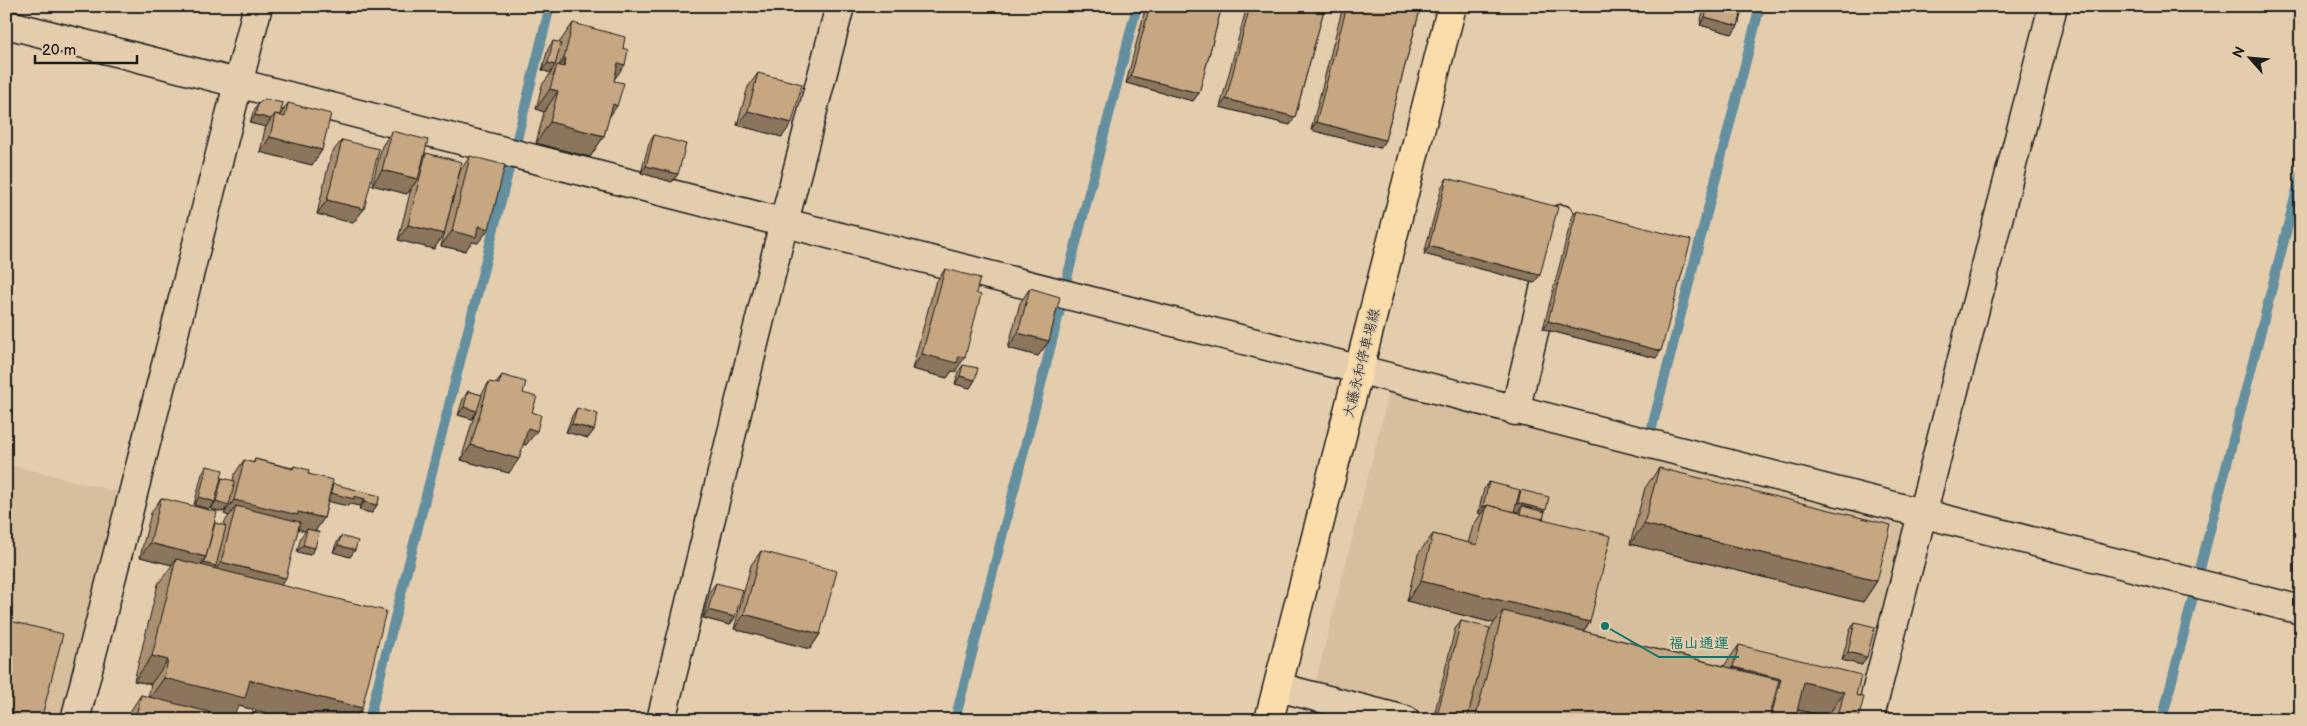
<svg xmlns="http://www.w3.org/2000/svg" width="2307" height="726" font-family="'Balsamiq Sans','Klee One',sans-serif">
<rect width="100%" height="100%" fill="#e4cdad"/>
<filter id="ink" filterUnits="userSpaceOnUse"><feTurbulence type="fractalNoise" baseFrequency=".02" numOctaves="2"/><feDisplacementMap in="SourceGraphic" scale="10" xChannelSelector="R" yChannelSelector="G"/><feConvolveMatrix kernelMatrix="1 2 1 2 8 2 1 2 1" color-interpolation-filters="sRGB"/></filter>
<g filter="url(#ink)">
<g fill="#d7bf9d">
<polygon points="1390,389 1893,516 1906,532 1856,720 1306,720"/>
<polygon points="6,464 119,492 60,720 6,720"/>
</g>
<g fill="none" stroke-linecap="round" stroke-linejoin="round">
<g stroke="#648f9f" stroke-width="10">
<polyline points="516,143 550,6"/>
<polyline points="1066,282 1137,6"/>
<polyline points="1651,431 1760,6"/>
<polyline points="2200,569 2301,174"/>
<polyline points="369,720 509,169"/>
<polyline points="955,720 1060,310"/>
<polyline points="2162,720 2193,597"/>
</g>
<defs>
<g id="minor">
<polyline points="6,24 2301,610"/>
<polyline points="1515,411 1561,219"/>
<polyline points="1278,687 1405,720"/>
<polyline points="75,720 258,6"/>
<polyline points="661,720 784,222 840,6"/>
<polyline points="1869,720 2053,6"/>
</g>
<polyline id="major" points="1269,720 1452,6"/>
</defs>
<use href="#minor" stroke="#1c1c1c" stroke-width="31"/>
<use href="#major" stroke="#1c1c1c" stroke-width="31"/>
<use href="#minor" stroke="#e4cdad" stroke-width="28"/>
<use href="#major" stroke="#fbddab" stroke-width="28"/>
</g>
<g fill="#aa9070" stroke="#1c1c1c">
<polygon points="1146,6 1222,6 1199,93 1193,101 1126,83"/>
<polygon points="1247,6 1325,6 1295,117 1290,125 1220,107"/>
<polygon points="1343,6 1421,6 1385,140 1380,148 1311,130"/>
<polygon points="1704,6 1743,6 1738,26 1732,34 1700,25"/>
<polygon points="573,23 614,80 609,117 604,136 590,157 536,143 544,112 536,109 542,85 551,73 552,70 550,73 542,70 548,49 553,41 559,43"/>
<polygon points="758,73 782,137 737,125 748,87"/>
<polygon points="288,103 322,150 312,165 260,152 265,129 266,127 250,123 253,112 258,104 281,114"/>
<polygon points="392,131 423,158 426,153 444,234 434,249 398,240 411,189 407,194 372,185 382,146"/>
<polygon points="654,135 678,174 672,182 641,173 649,143"/>
<polygon points="342,140 364,209 353,223 317,214 331,154"/>
<polygon points="470,156 478,243 472,242 465,251 441,246 460,171"/>
<polygon points="1447,178 1534,283 1424,254 1442,186"/>
<polygon points="1577,210 1656,358 1543,329 1572,217"/>
<polygon points="945,269 955,372 952,371 947,378 912,369 935,284"/>
<polygon points="1030,288 1049,341 1038,356 1008,348 1020,303"/>
<polygon points="963,365 975,380 970,388 955,384 958,372"/>
<polygon points="502,375 523,393 532,412 526,445 523,444 509,473 461,460 474,416 472,419 458,415 463,399 468,391 481,395 489,382 496,384"/>
<polygon points="577,408 594,430 588,438 566,432 572,416"/>
<polygon points="255,459 292,468 294,466 332,486 380,496 377,505 372,513 359,510 360,506 350,504 348,506 328,501 324,518 315,531 315,548 310,555 297,552 301,537 305,531 298,529 281,585 362,708 354,720 294,720 239,706 208,717 207,720 129,720 131,710 141,695 148,697 151,684 134,681 158,584 172,565 140,557 151,513 161,498 215,523 224,526 225,521 229,516 224,514 226,509 223,512 211,509 211,507 209,509 194,505 202,474 207,466 220,480 222,478 233,481 234,475 244,460 253,463"/>
<polygon points="1659,468 1877,581 1863,602 1630,544 1645,488"/>
<polygon points="1489,482 1519,493 1521,490 1544,512 1543,519 1590,622 1583,631 1724,666 1739,645 1856,695 1858,720 1826,720 1827,717 1797,710 1795,720 1433,720 1455,629 1461,621 1490,630 1494,623 1407,601 1418,554 1433,534 1468,543 1473,526 1481,514 1478,513 1484,489"/>
<polygon points="341,536 355,550 350,557 333,552 336,544"/>
<polygon points="761,551 820,634 810,649 734,629 751,565"/>
<polygon points="716,583 735,617 730,625 703,618 710,591"/>
<polygon points="1855,622 1862,665 1842,660 1850,630"/>
</g>
<g fill="#8b755b" stroke="#1c1c1c">
<polygon points="1705,17 1738,26 1732,34 1700,25"/>
<polygon points="564,58 566,59 553,77 555,71"/>
<polygon points="548,63 555,65 550,73 542,70"/>
<polygon points="618,63 625,65 610,85"/>
<polygon points="1131,76 1199,93 1193,101 1126,83"/>
<polygon points="550,89 558,91 544,112 536,109"/>
<polygon points="1226,99 1295,117 1290,125 1220,107"/>
<polygon points="613,104 617,106 603,126"/>
<polygon points="748,111 792,123 782,137 737,125"/>
<polygon points="255,115 271,119 266,127 250,123"/>
<polygon points="550,122 604,136 590,157 536,143"/>
<polygon points="1316,122 1385,140 1380,148 1311,130"/>
<polygon points="270,137 322,150 312,165 260,152"/>
<polygon points="646,166 678,174 672,182 641,173"/>
<polygon points="382,170 418,179 407,194 372,185"/>
<polygon points="327,200 364,209 353,223 317,214"/>
<polygon points="408,225 444,234 434,249 398,240"/>
<polygon points="478,226 489,229 478,243 472,242 465,251 441,246 452,231"/>
<polygon points="1429,246 1540,275 1534,283 1424,254"/>
<polygon points="1548,321 1661,351 1656,358 1543,329"/>
<polygon points="1018,333 1049,341 1038,356 1008,348"/>
<polygon points="922,354 959,356 965,357 955,372 952,371 947,378 912,369"/>
<polygon points="960,376 975,380 970,388 955,384"/>
<polygon points="464,407 477,411 472,419 458,415"/>
<polygon points="572,424 594,430 588,438 566,432"/>
<polygon points="528,428 537,431 526,445 517,443"/>
<polygon points="471,445 519,459 509,473 461,460"/>
<polygon points="331,493 354,496 365,499 360,506 350,504 348,506 326,501"/>
<polygon points="199,497 215,502 209,509 194,505"/>
<polygon points="234,500 298,512 324,518 314,533 307,529 305,531 289,527 236,506 229,516 224,514"/>
<polygon points="216,501 229,505 223,512 211,509"/>
<polygon points="364,502 377,505 372,513 359,510"/>
<polygon points="1518,503 1546,510 1540,518 1522,506 1518,512 1512,511"/>
<polygon points="1483,506 1486,506 1481,514 1478,513"/>
<polygon points="1644,524 1877,581 1863,602 1630,544"/>
<polygon points="150,543 206,557 196,571 176,559 172,565 140,557"/>
<polygon points="303,545 315,548 310,555 297,552"/>
<polygon points="338,545 355,550 350,557 333,552"/>
<polygon points="221,562 286,578 276,593 211,577"/>
<polygon points="203,563 216,566 211,574 198,570"/>
<polygon points="1421,581 1590,622 1575,643 1503,611 1494,623 1407,601"/>
<polygon points="708,610 735,617 730,625 703,618"/>
<polygon points="744,614 820,634 810,649 734,629"/>
<polygon points="1848,652 1867,657 1862,665 1842,660"/>
<polygon points="152,656 168,660 151,684 134,681"/>
<polygon points="1733,667 1781,679 1763,703 1716,692"/>
<polygon points="164,678 250,680 362,708 354,720 294,720 239,706 230,720 217,720 147,702"/>
<polygon points="1804,682 1844,692 1827,717 1787,707"/>
</g>
<g fill="#c6a782" stroke="#1c1c1c">
<polygon points="1150,6 1222,6 1199,93 1131,76"/>
<polygon points="1250,6 1325,6 1295,117 1226,99"/>
<polygon points="1347,6 1421,6 1385,140 1316,122"/>
<polygon points="1708,6 1743,6 1738,26 1705,17"/>
<polygon points="573,23 625,37 623,48 628,50 625,65 618,63 614,81 624,83 617,106 613,104 604,136 550,122 558,91 550,89 557,65 564,67 566,59 564,58"/>
<polygon points="553,41 561,43 555,65 548,63"/>
<polygon points="758,73 802,84 792,123 748,111"/>
<polygon points="265,99 283,103 280,115 275,114 271,119 255,115 258,104"/>
<polygon points="288,103 331,114 322,150 270,137 275,114 285,117"/>
<polygon points="392,131 428,140 418,179 382,170"/>
<polygon points="654,135 686,144 678,174 646,166"/>
<polygon points="342,140 379,149 364,209 327,200"/>
<polygon points="426,153 462,162 444,234 408,225"/>
<polygon points="470,156 505,165 489,229 478,226 476,237 452,231"/>
<polygon points="1447,178 1558,207 1540,275 1429,246"/>
<polygon points="1577,210 1691,240 1661,351 1548,321"/>
<polygon points="945,269 980,278 976,293 981,295 965,357 959,356 957,363 922,354"/>
<polygon points="1030,288 1060,297 1049,341 1018,333"/>
<polygon points="963,365 978,368 975,380 960,376"/>
<polygon points="502,375 526,382 523,393 537,397 532,412 541,415 537,431 528,428 519,459 471,445 489,382 499,384"/>
<polygon points="468,391 482,395 477,411 464,407"/>
<polygon points="577,408 598,414 594,430 572,424"/>
<polygon points="255,459 293,469 294,466 309,470 308,474 333,480 324,518 298,512 298,515 234,500 244,460 254,463"/>
<polygon points="207,466 223,470 215,502 199,497"/>
<polygon points="1659,468 1891,525 1877,581 1644,524"/>
<polygon points="222,478 235,481 229,505 216,501"/>
<polygon points="1489,482 1520,490 1514,512 1487,505 1487,506 1483,506"/>
<polygon points="333,484 380,496 377,505 364,502 365,499 354,496 354,499 331,493"/>
<polygon points="1521,490 1549,497 1546,510 1518,503"/>
<polygon points="161,498 217,512 206,557 150,543"/>
<polygon points="1487,505 1611,536 1590,622 1421,581 1433,534 1477,545"/>
<polygon points="236,506 300,522 286,578 221,562"/>
<polygon points="1522,506 1545,512 1543,519 1520,514"/>
<polygon points="215,523 226,526 216,566 203,563 206,557"/>
<polygon points="307,529 319,532 315,548 303,545"/>
<polygon points="341,536 358,541 355,550 338,545"/>
<polygon points="761,551 837,571 820,634 744,614"/>
<polygon points="176,559 386,611 362,708 250,680 245,698 164,678 168,660 152,656"/>
<polygon points="716,583 743,590 735,617 708,610"/>
<polygon points="1503,611 1779,680 1769,720 1475,720"/>
<polygon points="6,620 63,634 41,720 6,720"/>
<polygon points="1461,621 1490,628 1467,720 1436,720"/>
<polygon points="1855,622 1875,627 1867,657 1848,652"/>
<polygon points="1739,645 1861,675 1856,695 1864,697 1858,720 1837,720 1844,692 1804,682 1795,720 1770,720 1781,679 1733,667"/>
<polygon points="141,695 209,712 207,720 135,720"/>
<polygon points="253,713 272,718 272,720 251,720"/>
</g>
</g>
<g text-anchor="middle" stroke-width="4" stroke-linejoin="round" paint-order="stroke">
<g font-size="14" fill="#1c1c1c" stroke="#e4cdad">
<text transform="translate(1361 363) rotate(-76)" y="5">大藤永和停車場線</text>
</g>
</g>
<path fill="none" stroke="#0f766e" stroke-width="2" d="M1605 626L1659 657H1739"/>
<circle fill="#0f766e" stroke="#e4cdad" stroke-width="2" cx="1605" cy="626" r="5"/>
<g font-size="15" text-anchor="middle" font-weight="bold" fill="#0f766e" stroke="#e4cdad" stroke-width="4" stroke-linejoin="round" paint-order="stroke">
<text x="1699" y="648">福山通運</text>
</g>
<rect width="2307" height="726" fill="none" stroke="#e4cdad" stroke-width="25"/>
<rect x="12" y="12" width="2282" height="701" fill="none" stroke="#1c1c1c" stroke-width="2" filter="url(#ink)"/>
<g transform="translate(2250 58) rotate(297)" stroke="#e4cdad" stroke-width="4" paint-order="stroke">
<path d="M0-4L9 19L0 12L-9 19Z" fill="#1c1c1c"/>
<text y="-8" font-size="14" font-weight="bold" text-anchor="middle" fill="#1c1c1c">N</text>
</g>
<path d="M35 55v8h102v-8" fill="none" stroke="#1c1c1c" stroke-width="2.5"/>
<text x="42" y="55" font-size="15" fill="#1c1c1c" stroke="#e4cdad" stroke-width="4" paint-order="stroke">20 m</text>
</svg>
